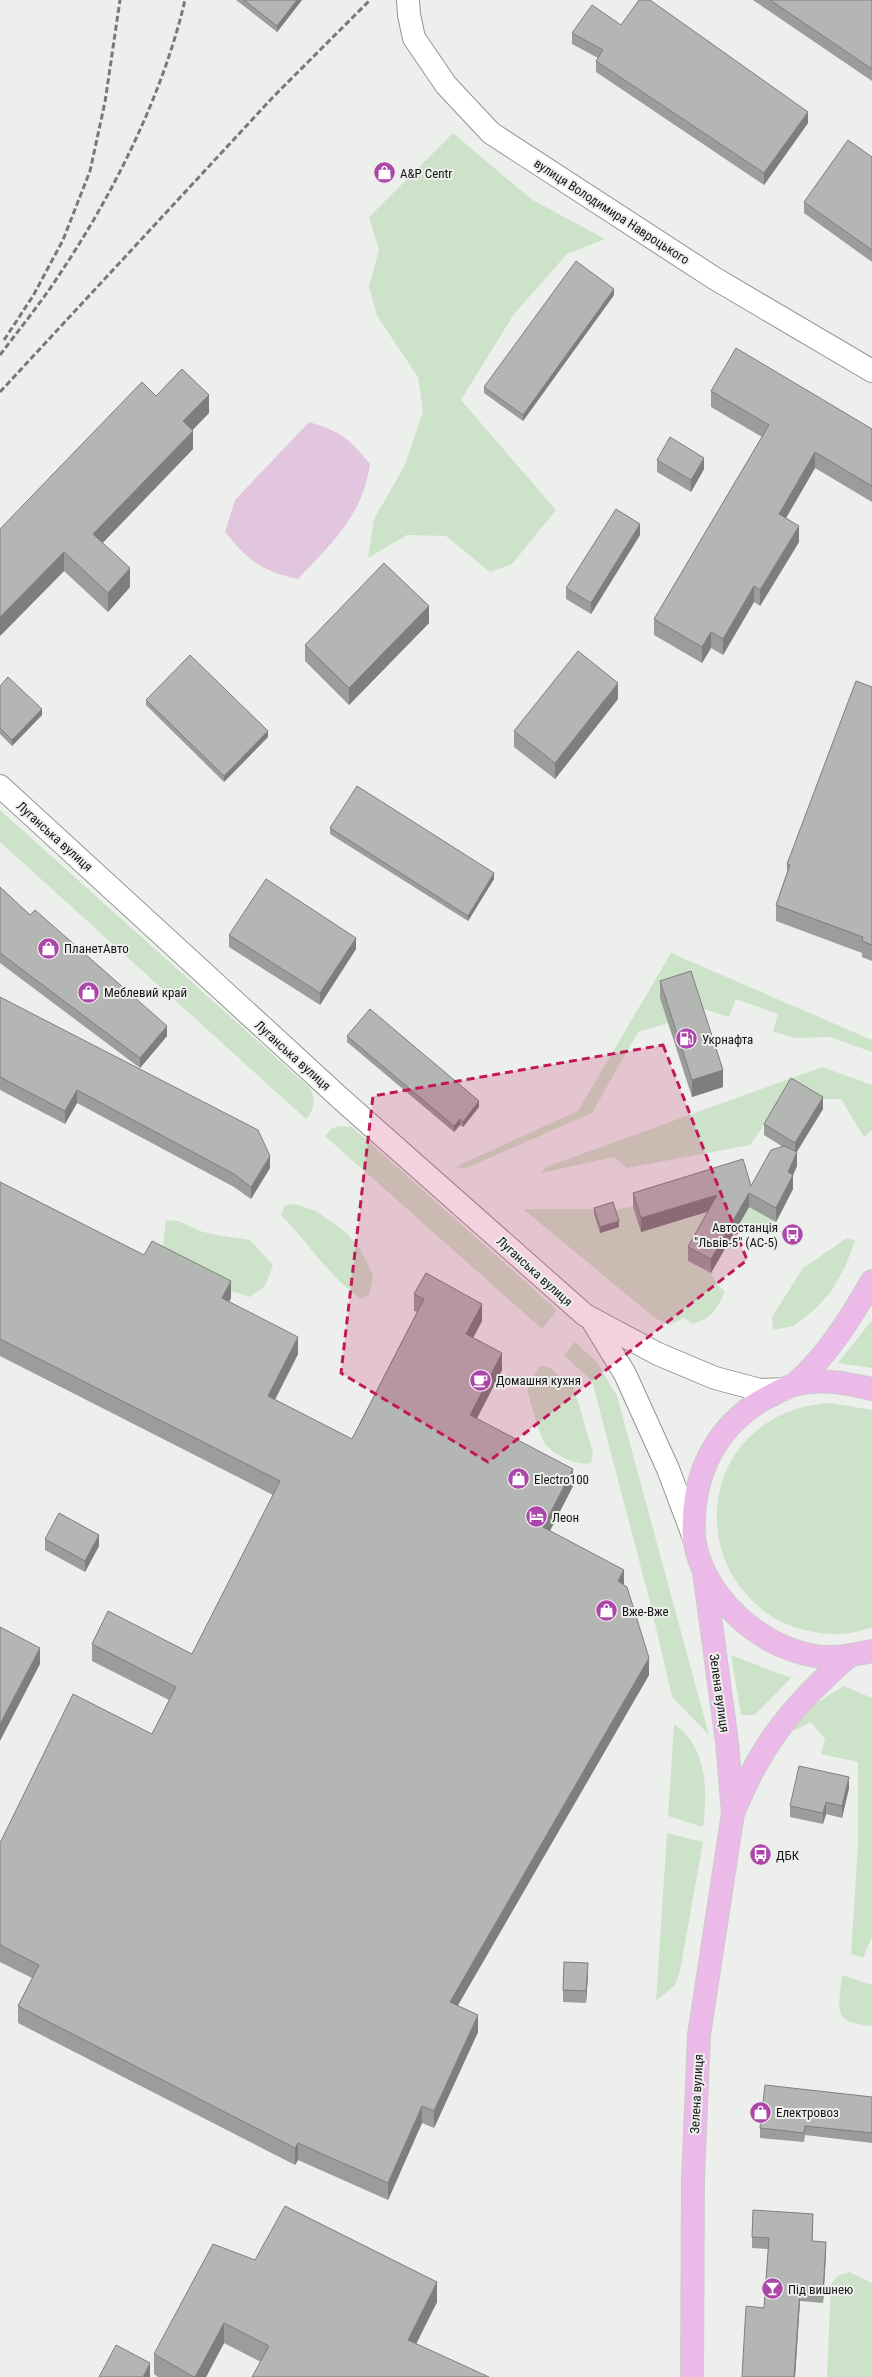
<svg xmlns="http://www.w3.org/2000/svg" width="872" height="2377" font-family="'Roboto Condensed',sans-serif">
<rect width="100%" height="100%" fill="#edefec"/>
<g fill="#cde3c9">
<polygon points="453,133 531,199 605,239 567,254 514,314 461,400 556,510 512,564 490,572 446,536 407,535 368,558 374,519 404,467 423,412 418,377 377,316 369,286 379,250 369,217"/>
<path d="M0,810L311,1089C315,1102 315,1109 306,1119L0,842Z"/>
<polygon points="671,953 872,1040 872,1052 830,1037 793,1038 773,1031 778,1014 736,999 729,1017 697,1007 668,1023 638,1032 592,1113 464,1169 455,1167 578,1111"/>
<polygon points="822,1067 872,1085 872,1130 864,1137 841,1099 820,1099 772,1114 750,1145 627,1168 614,1157 541,1173 546,1167"/>
<polygon points="341,1126 352,1127 362,1136 557,1310 542,1329 325,1136 332,1128"/>
<path d="M695,1197L702,1213L716,1211L723,1197L774,1206L777,1220L759,1233L746,1230L738,1226L688,1261L711,1273L716,1283L725,1292C716,1310 713,1318 692,1324L684,1318L669,1325L655,1318L523,1209H619Z"/>
<path d="M295,1204L316,1211L346,1232L360,1249L373,1275L369,1295L361,1299C328,1276 309,1243 281,1215L285,1205Z"/>
<polygon points="166,1220 178,1221 200,1231 216,1235 250,1240 273,1265 265,1286 250,1297 228,1290 178,1265 163,1245"/>
<polygon points="847,1238 855,1241 845,1267 831,1292 814,1310 794,1326 773,1330 772,1317 803,1268"/>
<polygon points="872,1320 872,1368 838,1363"/>
<polygon points="575,1342 597,1362 617,1396 709,1735 672,1697 650,1602 592,1381 564,1355"/>
<path d="M540,1366L549,1367L574,1388L593,1453L591,1463C579,1467 552,1454 545,1444C541,1438 528,1397 528,1391C529,1382 534,1374 540,1366Z"/>
<path d="M832,1403L872,1410V1627C853,1635 829,1636 809,1631C784,1626 762,1613 745,1593C702,1544 708,1463 764,1425C784,1410 808,1404 832,1403Z"/>
<polygon points="731,1655 791,1678 755,1715 741,1715"/>
<polygon points="844,1686 872,1698 872,1937 863,1958 851,1954 858,1846 858,1762 821,1754 825,1739 811,1722 793,1731 788,1728 802,1712"/>
<path d="M674,1724C707,1746 708,1791 703,1827L668,1816Z"/>
<polygon points="667,1833 703,1842 680,1971 675,1985 656,2001"/>
<path d="M842,1975L872,1985V2026C831,2023 839,2009 842,1975Z"/>
<polygon points="849,2272 872,2283 872,2377 827,2377 831,2284 838,2276"/>
</g>
<path fill="#e2c5df" d="M309,422C340,431 350,439 370,464C363,515 332,543 298,579C261,571 249,561 225,532L235,500Z"/>
<g fill="none" stroke-linecap="round" stroke-linejoin="round">
<defs>
<polyline id="tertiary" points="408,0 409,15 414,38 446,85 491,133 714,278 872,371"/>
<g id="secondary">
<polyline points="0,786 340,1098 585,1315 658,1354 715,1378 760,1390 784,1389"/>
<polyline points="592,1320 625,1374 668,1469 694,1538"/>
</g>
<g id="primary">
<path d="M794,1385C827,1356 850,1319 872,1281"/>
<path d="M872,1389C846,1383 821,1378 794,1385C787,1387 779,1391 772,1395C724,1418 696,1463 694,1518C694,1524 693,1532 694,1539C704,1597 758,1646 815,1656C834,1659 853,1655 872,1651"/>
<path d="M735,1809C762,1742 796,1702 850,1655"/>
<polyline points="692,2377 693,2179 699,2035 733,1813 727,1742 704,1572"/>
</g>
</defs>
<use href="#tertiary" stroke="#929592" stroke-width="24"/>
<use href="#secondary" stroke="#929592" stroke-width="24"/>
<use href="#primary" stroke="#ccc" stroke-width="24"/>
<use href="#tertiary" stroke="#fff" stroke-width="22"/>
<use href="#secondary" stroke="#fff" stroke-width="22"/>
<use href="#primary" stroke="#ebbae8" stroke-width="22"/>
<g stroke="#787a78" stroke-width="3" stroke-dasharray="6 3" stroke-linecap="butt">
<polyline points="4,340 33,296 63,240 90,171 105,102 120,0"/>
<path d="M0,355C21,327 44,299 63,269C115,191 164,91 185,0"/>
<polyline points="0,392 274,96 370,0"/>
</g>
</g>
<g fill="#9b9d9a">
<polygon points="236,0 302,0 277,32"/>
<polygon points="753,0 872,0 872,81"/>
<polygon points="621,25 808,123 764,185 596,72 596,61 598,58 572,44 572,33"/>
<polygon points="872,157 872,262 804,213 804,202"/>
<polygon points="614,295 523,421 484,393 484,387"/>
<polygon points="711,391 872,429 872,502 815,468 786,518 799,542 760,606 754,602 723,655 711,648 702,663 654,635 654,619 762,437 711,407"/>
<polygon points="156,396 209,413 192,430 193,449 102,543 130,587 108,612 64,571 0,636"/>
<polygon points="657,460 704,469 691,492 657,472"/>
<polygon points="640,535 591,614 566,599 566,588"/>
<polygon points="429,623 349,705 305,661 305,645"/>
<polygon points="0,686 42,715 12,746 0,734"/>
<polygon points="872,687 872,961 862,957 862,953 776,921 776,905 787,872 787,864"/>
<polygon points="618,699 555,779 514,747 514,731"/>
<polygon points="146,700 268,737 224,782 146,705"/>
<polygon points="330,828 494,879 468,921 330,834"/>
<polygon points="0,887 30,915 167,1036 140,1068 0,963"/>
<polygon points="229,935 356,949 320,1005 229,947"/>
<polygon points="660,981 723,1087 692,1097 660,998"/>
<polygon points="0,997 270,1168 251,1199 234,1187 77,1103 65,1124 0,1090"/>
<polygon points="347,1036 479,1107 463,1127 460,1125 454,1132 347,1042"/>
<polygon points="823,1109 797,1152 797,1166 793,1175 793,1189 776,1222 749,1207 711,1273 688,1261 688,1247 708,1211 641,1232 633,1207 633,1193 751,1186 783,1147 764,1135 764,1124"/>
<polygon points="0,1182 144,1255 231,1298 229,1302 298,1354 275,1400 352,1439 417,1312 414,1311 414,1294 482,1321 473,1338 502,1370 476,1419 573,1486 550,1531 624,1585 649,1675 458,2005 478,2032 434,2128 422,2123 388,2200 298,2160 295,2165 18,2023 18,2006 32,1978 0,1962 0,1843 152,1734 169,1700 92,1661 92,1644 192,1654 273,1495 0,1356"/>
<polygon points="594,1208 619,1227 600,1233 594,1214"/>
<polygon points="45,1539 99,1546 85,1572 45,1550"/>
<polygon points="849,1788 842,1818 826,1814 823,1824 790,1817 790,1806"/>
<polygon points="588,1975 586,2003 563,2002 563,1990"/>
<polygon points="872,2097 872,2143 805,2135 804,2142 760,2138 760,2128"/>
<polygon points="813,2225 812,2241 826,2253 823,2303 800,2301 795,2377 742,2377 764,2308 768,2249 752,2248 752,2237"/>
<polygon points="255,2260 437,2302 416,2344 261,2362 224,2343 206,2377 158,2377 154,2374 154,2354"/>
</g>
<g fill="#7e7f7d">
<polygon points="297,0 302,0 277,32 277,26"/>
<polygon points="808,112 808,123 764,185 764,173"/>
<polygon points="614,289 614,295 523,421 523,415"/>
<polygon points="209,395 209,413 183,440 183,421"/>
<polygon points="193,431 193,449 93,553 93,534"/>
<polygon points="815,452 815,468 779,530 779,514"/>
<polygon points="704,458 704,469 691,492 691,480"/>
<polygon points="640,524 640,535 591,614 591,603"/>
<polygon points="799,526 799,542 760,606 760,590"/>
<polygon points="64,552 64,571 0,636 0,617"/>
<polygon points="130,568 130,587 108,612 108,593"/>
<polygon points="754,586 754,602 723,655 723,639"/>
<polygon points="429,606 429,623 349,705 349,688"/>
<polygon points="711,632 711,648 702,663 702,647"/>
<polygon points="618,683 618,699 555,779 555,763"/>
<polygon points="42,709 42,715 12,746 12,740"/>
<polygon points="268,731 268,737 224,782 224,776"/>
<polygon points="494,873 494,879 468,921 468,916"/>
<polygon points="356,938 356,949 320,1005 320,993"/>
<polygon points="167,1026 167,1036 140,1068 140,1058"/>
<polygon points="723,1070 723,1087 692,1097 692,1080"/>
<polygon points="77,1090 77,1103 65,1124 65,1111"/>
<polygon points="823,1097 823,1109 795,1154 795,1143"/>
<polygon points="479,1101 479,1107 463,1127 463,1122"/>
<polygon points="460,1119 460,1125 454,1132 454,1126"/>
<polygon points="797,1152 797,1166 788,1186 788,1172"/>
<polygon points="270,1156 270,1168 251,1199 251,1187"/>
<polygon points="793,1175 793,1189 776,1222 776,1208"/>
<polygon points="749,1193 749,1207 711,1273 711,1259"/>
<polygon points="717,1195 717,1209 641,1232 641,1218"/>
<polygon points="619,1221 619,1227 600,1233 600,1227"/>
<polygon points="231,1281 231,1298 222,1315 222,1298"/>
<polygon points="482,1304 482,1321 466,1351 466,1334"/>
<polygon points="298,1337 298,1354 268,1413 268,1396"/>
<polygon points="502,1353 502,1370 470,1432 470,1415"/>
<polygon points="573,1469 573,1486 543,1544 543,1527"/>
<polygon points="99,1535 99,1546 85,1572 85,1561"/>
<polygon points="624,1570 624,1587 618,1581"/>
<polygon points="40,1648 40,1664 0,1741 0,1724"/>
<polygon points="649,1658 649,1675 450,2019 450,2002"/>
<polygon points="849,1777 849,1788 842,1818 842,1806"/>
<polygon points="826,1802 826,1814 823,1824 823,1813"/>
<polygon points="588,1963 588,1975 586,2003 586,1991"/>
<polygon points="478,2015 478,2032 434,2128 434,2111"/>
<polygon points="422,2106 422,2123 388,2200 388,2183"/>
<polygon points="298,2143 298,2160 295,2165 295,2148"/>
<polygon points="813,2214 813,2225 812,2252 812,2241"/>
<polygon points="826,2242 826,2253 823,2303 823,2292"/>
<polygon points="437,2282 437,2302 408,2360 408,2340"/>
<polygon points="800,2291 800,2301 795,2377 794,2377"/>
<polygon points="224,2323 224,2343 206,2377 195,2377"/>
<polygon points="150,2363 150,2377 143,2377"/>
</g>
<g fill="#b4b6b3" stroke="#7e7f7d">
<polygon points="244,0 297,0 277,26"/>
<polygon points="639,0 650,0 808,112 764,173 596,61 603,50 572,33 592,5 621,25"/>
<polygon points="770,0 872,0 872,69"/>
<polygon points="848,140 872,157 872,250 804,202"/>
<polygon points="576,261 614,289 523,415 484,387"/>
<polygon points="736,348 872,429 872,486 815,452 779,514 799,526 760,590 754,586 723,639 711,632 702,647 654,619 769,425 711,391"/>
<polygon points="182,369 209,395 183,421 193,431 93,534 130,568 108,593 64,552 0,617 0,529 142,382 156,396"/>
<polygon points="670,437 704,458 691,480 657,460"/>
<polygon points="616,509 640,524 591,603 566,588"/>
<polygon points="384,563 429,606 349,688 305,645"/>
<polygon points="578,651 618,683 555,763 514,731"/>
<polygon points="190,655 268,731 224,776 146,700"/>
<polygon points="8,677 42,709 12,740 0,728 0,686"/>
<polygon points="856,681 872,687 872,945 862,941 863,937 776,905 790,865 787,864"/>
<polygon points="357,786 494,873 468,916 330,828"/>
<polygon points="266,879 356,938 320,993 229,935"/>
<polygon points="0,887 30,915 35,910 167,1026 140,1058 0,953"/>
<polygon points="691,971 723,1070 692,1080 660,981"/>
<polygon points="0,997 258,1130 270,1156 251,1187 234,1174 77,1090 65,1111 0,1077"/>
<polygon points="370,1009 479,1101 463,1122 460,1119 454,1126 347,1036"/>
<polygon points="791,1078 823,1097 795,1143 764,1124"/>
<polygon points="784,1146 797,1152 788,1172 793,1175 776,1208 749,1193 711,1259 688,1247 717,1195 641,1218 633,1193 743,1159 751,1186 771,1150"/>
<polygon points="0,1182 144,1255 152,1241 231,1281 222,1298 298,1337 268,1396 352,1439 424,1299 414,1294 426,1273 482,1304 466,1334 502,1353 470,1415 573,1469 543,1527 624,1570 618,1581 627,1587 649,1658 450,2002 478,2015 434,2111 422,2106 388,2183 298,2143 295,2148 18,2006 39,1965 0,1945 0,1843 73,1694 152,1734 176,1687 92,1644 108,1611 192,1654 280,1481 0,1339"/>
<polygon points="613,1202 619,1221 600,1227 594,1208"/>
<polygon points="59,1513 99,1535 85,1561 45,1539"/>
<polygon points="0,1627 40,1648 0,1724"/>
<polygon points="799,1766 849,1777 842,1806 826,1802 823,1813 790,1806"/>
<polygon points="564,1962 588,1963 586,1991 563,1990"/>
<polygon points="765,2085 872,2097 872,2133 805,2126 804,2133 760,2128"/>
<polygon points="285,2206 437,2282 408,2340 489,2377 252,2377 269,2346 224,2323 195,2377 194,2377 154,2354 213,2244 255,2260"/>
<polygon points="753,2210 813,2214 812,2241 826,2242 823,2292 800,2291 794,2377 742,2377 746,2306 764,2308 769,2238 752,2237"/>
<polygon points="116,2345 150,2363 143,2377 99,2377"/>
</g>
<path fill="#c2185b" fill-opacity="0.2" stroke="#c2185b" stroke-width="3" stroke-dasharray="8 5" stroke-linejoin="round" d="M663,1045L747,1260L488,1462L341,1373L373,1096Z"/>
<defs>
<symbol id="shop-disc" viewBox="-11 -11 22 22"><circle r="9.5" fill="#ad46aa" stroke="#edefec"/><path d="M-5-2.5h2.3a2.7 3.5 0 0 1 5.4 0H5L5.5 6h-11ZM-1.5-2.5h3a1.5 2.3 0 0 0-3 0Z" fill="#fff"/></symbol>
<symbol id="fuel-disc" viewBox="-11 -11 22 22"><circle r="9.5" fill="#ad46aa" stroke="#edefec"/><path d="M-5.5-6h7V0h2V4h1.3V-2.5L3-4.5l.8-.8L6-3V5H2.5V1h-1V6h-7ZM-4.2-4.7v3.2H.2V-4.7Z" fill="#fff"/></symbol>
<symbol id="bus-disc" viewBox="-11 -11 22 22"><circle r="9.5" fill="#ad46aa" stroke="#edefec"/><path d="M-5-6H5V4H4V6H2V4H-2V6H-4V4H-5ZM-3.5-4V0h7V-4ZM-3.5 1.2v1.5H-2V1.2ZM2 1.2v1.5H3.5V1.2Z" fill="#fff"/></symbol>
<symbol id="cafe-disc" viewBox="-11 -11 22 22"><circle r="9.5" fill="#ad46aa" stroke="#edefec"/><path d="M-5.5-4.5H6V0H3Q3 3.5 0 3.5H-2.5Q-5.5 3.5-5.5 0ZM3-3.2v2h1.7v-2ZM-6 4.5H4V6H-6Z" fill="#fff"/></symbol>
<symbol id="hotel-disc" viewBox="-11 -11 22 22"><circle r="9.5" fill="#ad46aa" stroke="#edefec"/><path d="M-6-4.5h1.5V1H6V5H4.5V3h-9V5H-6ZM-4 0a1.8 1.8 0 1 1 3.6 0ZM.5 0V-2.5h3Q6-2.5 6 0Z" fill="#fff"/></symbol>
<symbol id="bar-disc" viewBox="-11 -11 22 22"><circle r="9.5" fill="#ad46aa" stroke="#edefec"/><path d="M-6-5H6L.8 .8V4.5H3.5V6h-7V4.5H-.8V.8Z" fill="#fff"/></symbol>
</defs>
<g fill-rule="evenodd">
<use href="#shop-disc" x="372" y="160" width="25" height="25"/>
<use href="#shop-disc" x="36" y="936" width="25" height="25"/>
<use href="#shop-disc" x="76" y="980" width="25" height="25"/>
<use href="#fuel-disc" x="674" y="1026" width="25" height="25"/>
<use href="#bus-disc" x="780" y="1222" width="25" height="25"/>
<use href="#cafe-disc" x="468" y="1368" width="25" height="25"/>
<use href="#shop-disc" x="506" y="1466" width="25" height="25"/>
<use href="#hotel-disc" x="524" y="1504" width="25" height="25"/>
<use href="#shop-disc" x="594" y="1598" width="25" height="25"/>
<use href="#bus-disc" x="748" y="1842" width="25" height="25"/>
<use href="#shop-disc" x="748" y="2100" width="25" height="25"/>
<use href="#bar-disc" x="760" y="2276" width="25" height="25"/>
</g>
<g text-anchor="middle" stroke-width="4" stroke-linejoin="round" paint-order="stroke">
<g font-size="13" fill="#161716" stroke="#edefec" text-anchor="start">
<text x="400" y="178">A&amp;P Centr</text>
<text x="64" y="953">ПланетАвто</text>
<text x="104" y="997">Меблевий край</text>
<text x="702" y="1044">Укрнафта</text>
<text x="778" y="1232" text-anchor="end">Автостанція<tspan x="778" dy="15">"Львів-5" (АС-5)</tspan></text>
<text x="496" y="1385">Домашня кухня</text>
<text x="534" y="1484">Electro100</text>
<text x="552" y="1522">Леон</text>
<text x="622" y="1616">Вже-Вже</text>
<text x="776" y="1860">ДБК</text>
<text x="776" y="2117">Електровоз</text>
<text x="788" y="2294">Під вишнею</text>
</g>
<g font-size="13" fill="#161716" stroke="#edefec">
<text transform="translate(612 211) rotate(33)" y="5">вулиця Володимира Навроцького</text>
<text transform="translate(55 836) rotate(42)" y="5">Луганська вулиця</text>
<text transform="translate(293 1055) rotate(42)" y="5">Луганська вулиця</text>
<text transform="translate(535 1271) rotate(42)" y="5">Луганська вулиця</text>
<text transform="translate(720 1693) rotate(82)" y="5">Зелена вулиця</text>
<text transform="translate(696 2094) rotate(-87)" y="5">Зелена вулиця</text>
</g>
</g>
</svg>
